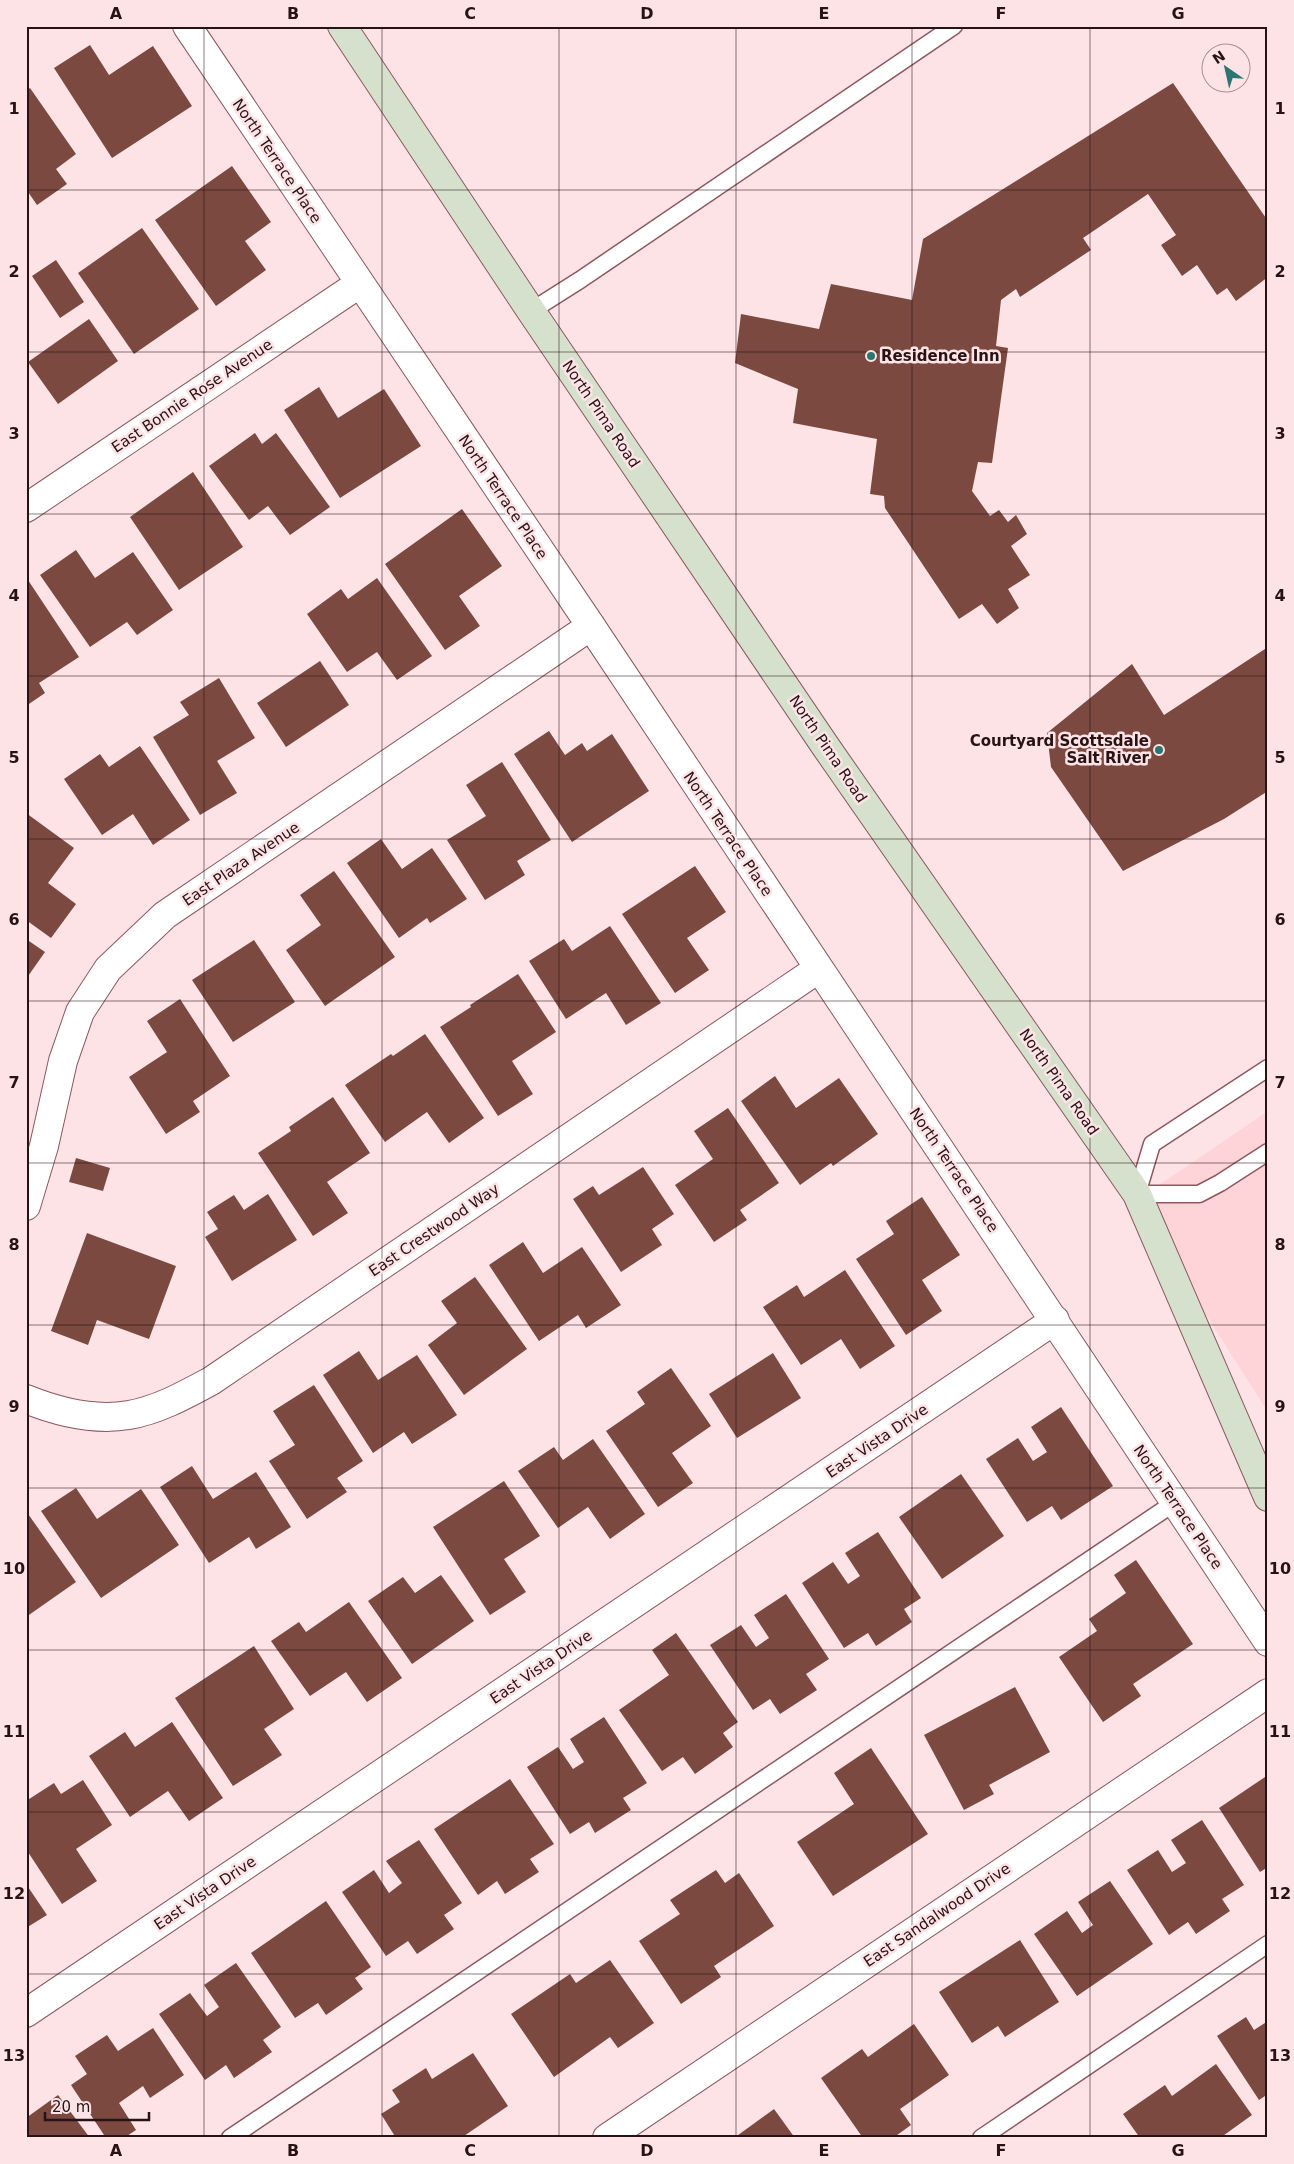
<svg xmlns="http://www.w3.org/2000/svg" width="1294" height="2164" font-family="'DejaVu Sans',sans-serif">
<rect width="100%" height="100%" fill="#fde3e6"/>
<polygon fill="#ffd4d8" points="1268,1111 1268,1412 1134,1202"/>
<g fill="#7b493f">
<polygon points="90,45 109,75 153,46 192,106 112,158 54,68"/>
<polygon points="1173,83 1268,221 1268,277 1236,301 1227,288 1217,295 1197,265 1182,276 1161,245 1176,235 1148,194 1083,238 1091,250 1020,297 1016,289 1001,300 996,346 1008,348 992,463 978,462 972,491 990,516 999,510 1008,522 1016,515 1027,534 1011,546 1030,575 1008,589 1019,608 997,624 982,604 959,619 885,508 884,496 870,494 877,439 793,423 798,389 735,363 741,314 819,329 831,284 912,300 923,239"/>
<polygon points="30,88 76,154 56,169 67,184 37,205 26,189 26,91"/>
<polygon points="232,166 271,222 245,241 266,270 216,306 155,220"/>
<polygon points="142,228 199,309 134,354 78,273"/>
<polygon points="56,260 84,302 60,318 32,276"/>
<polygon points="89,319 118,361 58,404 28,362"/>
<polygon points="319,387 338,418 384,389 421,446 340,498 284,410"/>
<polygon points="255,433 262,444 276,433 330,507 290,535 268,506 249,520 209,466"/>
<polygon points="193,472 243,547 179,590 130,517"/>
<polygon points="462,509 502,566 459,596 480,626 445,650 385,564"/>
<polygon points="76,550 95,578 133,552 173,610 137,635 127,622 90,647 40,575"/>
<polygon points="377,578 432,656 397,680 377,652 347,672 307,614 341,589 348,599"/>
<polygon points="26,580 28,580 79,657 39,683 45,693 26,706"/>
<polygon points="1268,647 1268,791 1224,819 1123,871 1051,767 1047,733 1132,664 1164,715"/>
<polygon points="320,661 349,705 286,747 257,703"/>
<polygon points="219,678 255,738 217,761 237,793 200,815 153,737 189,715 180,702"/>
<polygon points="549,731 565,755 582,743 587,751 612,734 649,791 572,842 514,754"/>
<polygon points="140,746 190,820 153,845 133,814 102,835 64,779 100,754 109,767"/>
<polygon points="502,762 551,840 517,861 525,875 485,900 447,840 486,816 466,785"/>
<polygon points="26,813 74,848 48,883 76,904 51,938 26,920"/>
<polygon points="381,839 402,869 432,848 467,899 430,923 427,918 399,938 347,863"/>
<polygon points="695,866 726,912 687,938 709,970 675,993 622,914"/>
<polygon points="334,871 395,957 325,1006 286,950 321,925 300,895"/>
<polygon points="610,926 661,1003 626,1025 606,993 566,1019 529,961 564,939 572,951"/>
<polygon points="26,939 45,952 26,979"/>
<polygon points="254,940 295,1002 233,1042 192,980"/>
<polygon points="518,974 556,1032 512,1061 533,1094 498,1116 440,1027 471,1007 470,1005"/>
<polygon points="180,999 230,1076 193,1101 200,1112 166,1134 129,1077 167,1052 147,1021"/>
<polygon points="425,1034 484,1118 449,1143 427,1112 385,1142 345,1085 391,1054 393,1056"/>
<polygon points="775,1076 796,1108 839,1078 878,1134 833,1166 831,1163 800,1185 741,1101"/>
<polygon points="333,1097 370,1153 327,1182 348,1213 313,1236 258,1153 291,1131 289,1127"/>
<polygon points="728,1108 779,1183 740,1210 747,1220 714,1242 675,1185 713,1159 694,1131"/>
<polygon points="76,1158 110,1168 103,1191 69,1182"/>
<polygon points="643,1167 674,1214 652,1229 662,1245 621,1272 573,1199 593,1186 599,1195"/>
<polygon points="268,1194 297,1240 232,1281 205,1237 218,1229 207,1212 234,1195 244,1210"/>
<polygon points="922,1197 960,1255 922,1280 942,1311 906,1335 856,1259 894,1234 886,1221"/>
<polygon points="87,1233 176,1266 149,1339 97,1320 88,1345 51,1331"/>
<polygon points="523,1242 543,1273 582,1247 621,1305 586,1328 578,1315 539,1341 489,1265"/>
<polygon points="845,1270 895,1346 860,1369 841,1339 801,1365 763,1307 797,1285 804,1297"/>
<polygon points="475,1277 527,1349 464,1395 428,1345 457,1323 441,1301"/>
<polygon points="359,1351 378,1380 417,1355 457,1415 412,1444 404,1432 373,1453 323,1375"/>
<polygon points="773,1353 801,1398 737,1438 709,1394"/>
<polygon points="671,1368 711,1426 672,1453 693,1483 658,1507 606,1431 645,1404 637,1392"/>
<polygon points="314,1385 363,1461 337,1478 347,1492 307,1519 269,1461 295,1445 273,1411"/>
<polygon points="1061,1407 1113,1486 1061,1520 1052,1506 1027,1522 986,1459 1018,1438 1033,1461 1047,1452 1031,1427"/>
<polygon points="593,1439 645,1514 610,1539 588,1507 558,1528 518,1471 554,1447 563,1460"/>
<polygon points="192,1466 213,1499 256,1472 291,1527 256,1549 249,1537 209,1563 160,1487"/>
<polygon points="961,1474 1004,1536 942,1579 899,1517"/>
<polygon points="504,1481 540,1536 504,1559 526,1592 490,1615 433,1527"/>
<polygon points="76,1488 97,1519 141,1489 179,1545 101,1598 41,1511"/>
<polygon points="26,1511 76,1582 26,1617"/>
<polygon points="878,1532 921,1598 904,1609 912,1622 876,1646 868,1633 844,1648 802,1583 833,1562 848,1584 860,1576 845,1553"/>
<polygon points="1136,1560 1193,1644 1133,1684 1141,1696 1103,1722 1059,1657 1097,1631 1089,1619 1126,1593 1114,1575"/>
<polygon points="441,1575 474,1621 412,1664 368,1601 403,1577 415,1593"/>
<polygon points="786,1594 829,1659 806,1674 817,1690 780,1714 770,1699 753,1710 710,1645 741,1625 756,1647 769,1638 754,1615"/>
<polygon points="349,1602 402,1678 367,1702 346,1672 310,1696 271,1641 299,1622 306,1632"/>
<polygon points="676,1633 738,1722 723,1733 733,1747 695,1774 683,1757 662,1771 619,1710 669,1675 652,1650"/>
<polygon points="254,1646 294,1709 264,1729 282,1755 233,1786 175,1698"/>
<polygon points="1015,1687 1050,1752 989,1785 994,1794 964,1810 924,1735"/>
<polygon points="604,1717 647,1783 623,1798 631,1810 595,1833 589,1822 570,1834 527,1767 558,1747 573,1769 584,1762 570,1739"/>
<polygon points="172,1722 223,1798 189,1821 168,1791 130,1817 89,1756 125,1732 135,1747"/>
<polygon points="871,1748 928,1834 833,1896 797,1842 854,1804 834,1773"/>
<polygon points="1268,1775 1268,1867 1260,1872 1219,1808"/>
<polygon points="510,1779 554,1844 530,1859 539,1872 505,1894 497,1881 478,1895 434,1829"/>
<polygon points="83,1780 112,1825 76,1849 97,1881 62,1904 26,1849 26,1801 54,1783 61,1794"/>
<polygon points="1202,1820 1244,1885 1222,1899 1230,1911 1196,1934 1188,1922 1169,1935 1127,1870 1158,1850 1172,1872 1186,1863 1171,1840"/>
<polygon points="419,1840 462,1903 444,1915 454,1929 417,1954 408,1941 386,1956 342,1892 374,1870 389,1893 402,1883 386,1861"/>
<polygon points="716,1870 725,1883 739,1873 774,1926 714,1966 721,1977 681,2004 639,1941 680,1914 670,1900"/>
<polygon points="1110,1881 1153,1944 1077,1996 1034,1934 1067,1911 1082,1933 1093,1925 1078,1902"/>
<polygon points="26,1884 47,1915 26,1928"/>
<polygon points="326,1901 371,1967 355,1978 363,1989 326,2015 318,2003 295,2018 251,1953"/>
<polygon points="1020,1940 1059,2002 1005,2037 998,2026 972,2043 939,1992"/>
<polygon points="610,1960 654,2023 618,2048 610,2037 554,2077 511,2014 570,1974 576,1983"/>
<polygon points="236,1963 281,2027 263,2040 272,2052 234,2078 226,2065 205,2080 159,2014 190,1993 207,2016 219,2007 204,1985"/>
<polygon points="1246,2017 1254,2030 1268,2021 1268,2094 1259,2100 1217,2036"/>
<polygon points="914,2024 949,2075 900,2109 911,2125 893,2138 863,2138 821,2078 862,2049 868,2057"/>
<polygon points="153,2028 184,2075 150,2098 143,2086 119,2103 136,2130 124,2138 106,2138 71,2085 87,2074 75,2056 107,2035 118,2051"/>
<polygon points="473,2053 508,2106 461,2138 396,2138 381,2114 400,2102 392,2090 426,2068 432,2079"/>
<polygon points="1216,2064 1252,2115 1220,2138 1140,2138 1123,2114 1165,2085 1172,2096"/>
<polygon points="58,2095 90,2138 26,2138 26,2118"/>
<polygon points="774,2109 795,2138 734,2138"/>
</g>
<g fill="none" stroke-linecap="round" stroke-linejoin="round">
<defs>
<g id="service">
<polyline points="531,311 580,280 954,26"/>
<polyline points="1268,1068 1152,1144 1137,1194 1199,1194 1220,1183 1268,1152"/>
<polyline points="230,2138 1174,1503"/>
<polyline points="981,2138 1268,1944"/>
</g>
<g id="minor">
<polyline points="187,26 591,626 1268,1642"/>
<polyline points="26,508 359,284"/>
<polyline points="26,1206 44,1146 63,1061 80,1012 108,969 165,915 591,626"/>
<path d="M26,1399C58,1412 94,1421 129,1415C158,1410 185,1395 211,1381L818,969"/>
<polyline points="26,2013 1055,1320"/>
<polyline points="607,2138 1268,1693"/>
</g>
<polyline id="secondary" points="342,26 531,311 826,747 1137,1194 1268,1497"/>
</defs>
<use href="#service" stroke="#8d585f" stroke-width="19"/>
<use href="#minor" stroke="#8d585f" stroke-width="30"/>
<use href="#secondary" stroke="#8d585f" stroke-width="30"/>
<use href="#service" stroke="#fff" stroke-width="16"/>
<use href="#minor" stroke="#fff" stroke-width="28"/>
<use href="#secondary" stroke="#d6e1cd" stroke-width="28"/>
</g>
<path fill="none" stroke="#271215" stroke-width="1" stroke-opacity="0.55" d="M204,26V2138M382,26V2138M559,26V2138M736,26V2138M912,26V2138M1090,26V2138M26,190H1268M26,352H1268M26,514H1268M26,676H1268M26,839H1268M26,1001H1268M26,1163H1268M26,1325H1268M26,1488H1268M26,1650H1268M26,1812H1268M26,1974H1268"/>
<g fill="#2b7572" stroke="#fde3e6" stroke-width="2">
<circle cx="871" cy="356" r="5"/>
<circle cx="1159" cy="750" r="5"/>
</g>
<g text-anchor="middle" stroke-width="5" stroke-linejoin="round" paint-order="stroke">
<g font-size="15" fill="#271215" stroke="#fde3e6">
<text transform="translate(277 161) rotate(56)" y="5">North Terrace Place</text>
<text transform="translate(192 396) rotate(-34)" y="5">East Bonnie Rose Avenue</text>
<text transform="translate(601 414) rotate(56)" y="5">North Pima Road</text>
<text transform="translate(503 497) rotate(56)" y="5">North Terrace Place</text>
<text transform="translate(828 749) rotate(56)" y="5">North Pima Road</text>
<text transform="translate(728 834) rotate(56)" y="5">North Terrace Place</text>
<text transform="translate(241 864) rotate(-34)" y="5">East Plaza Avenue</text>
<text transform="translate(1059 1082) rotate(55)" y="5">North Pima Road</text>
<text transform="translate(954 1170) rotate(56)" y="5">North Terrace Place</text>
<text transform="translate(434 1230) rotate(-34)" y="5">East Crestwood Way</text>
<text transform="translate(877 1441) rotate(-34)" y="5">East Vista Drive</text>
<text transform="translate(1178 1507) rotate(56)" y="5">North Terrace Place</text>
<text transform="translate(541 1667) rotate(-34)" y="5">East Vista Drive</text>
<text transform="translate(205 1893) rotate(-34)" y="5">East Vista Drive</text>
<text transform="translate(937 1915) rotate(-34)" y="5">East Sandalwood Drive</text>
</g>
<g font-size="15" font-weight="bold" fill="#271215" stroke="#fde3e6" text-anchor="start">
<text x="881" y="361">Residence Inn</text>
<text x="1149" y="746" text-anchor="end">Courtyard Scottsdale<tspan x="1149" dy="17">Salt River</tspan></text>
</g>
</g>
<rect width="1294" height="2164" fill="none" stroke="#fde3e6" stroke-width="55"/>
<g transform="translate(1226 68) rotate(326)"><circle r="24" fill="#fde3e6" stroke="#a78f92"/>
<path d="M0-4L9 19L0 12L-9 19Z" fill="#2b7572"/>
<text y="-8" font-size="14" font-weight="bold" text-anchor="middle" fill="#271215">N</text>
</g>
<path d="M45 2112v8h104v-8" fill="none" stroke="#271215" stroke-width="2.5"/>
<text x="52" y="2112" font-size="15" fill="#271215" stroke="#fde3e6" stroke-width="4" paint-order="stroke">20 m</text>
<rect x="28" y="28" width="1238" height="2108" fill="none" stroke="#271215" stroke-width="2"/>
<g font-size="16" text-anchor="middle" font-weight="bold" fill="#271215">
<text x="116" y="19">A</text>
<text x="293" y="19">B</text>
<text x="470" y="19">C</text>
<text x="647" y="19">D</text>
<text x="824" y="19">E</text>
<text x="1001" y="19">F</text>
<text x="1178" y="19">G</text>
<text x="14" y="114">1</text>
<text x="1280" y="114">1</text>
<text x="14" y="277">2</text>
<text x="1280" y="277">2</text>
<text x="14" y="439">3</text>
<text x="1280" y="439">3</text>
<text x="14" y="601">4</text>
<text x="1280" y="601">4</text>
<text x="14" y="763">5</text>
<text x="1280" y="763">5</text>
<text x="14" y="925">6</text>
<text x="1280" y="925">6</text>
<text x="14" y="1088">7</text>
<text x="1280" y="1088">7</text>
<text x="14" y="1250">8</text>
<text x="1280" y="1250">8</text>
<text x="14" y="1412">9</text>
<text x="1280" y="1412">9</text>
<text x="14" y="1574">10</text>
<text x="1280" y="1574">10</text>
<text x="14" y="1737">11</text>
<text x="1280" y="1737">11</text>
<text x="14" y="1899">12</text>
<text x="1280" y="1899">12</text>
<text x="14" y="2061">13</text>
<text x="1280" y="2061">13</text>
<text x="116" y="2156">A</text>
<text x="293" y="2156">B</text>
<text x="470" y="2156">C</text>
<text x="647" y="2156">D</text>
<text x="824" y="2156">E</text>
<text x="1001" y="2156">F</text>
<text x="1178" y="2156">G</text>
</g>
</svg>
